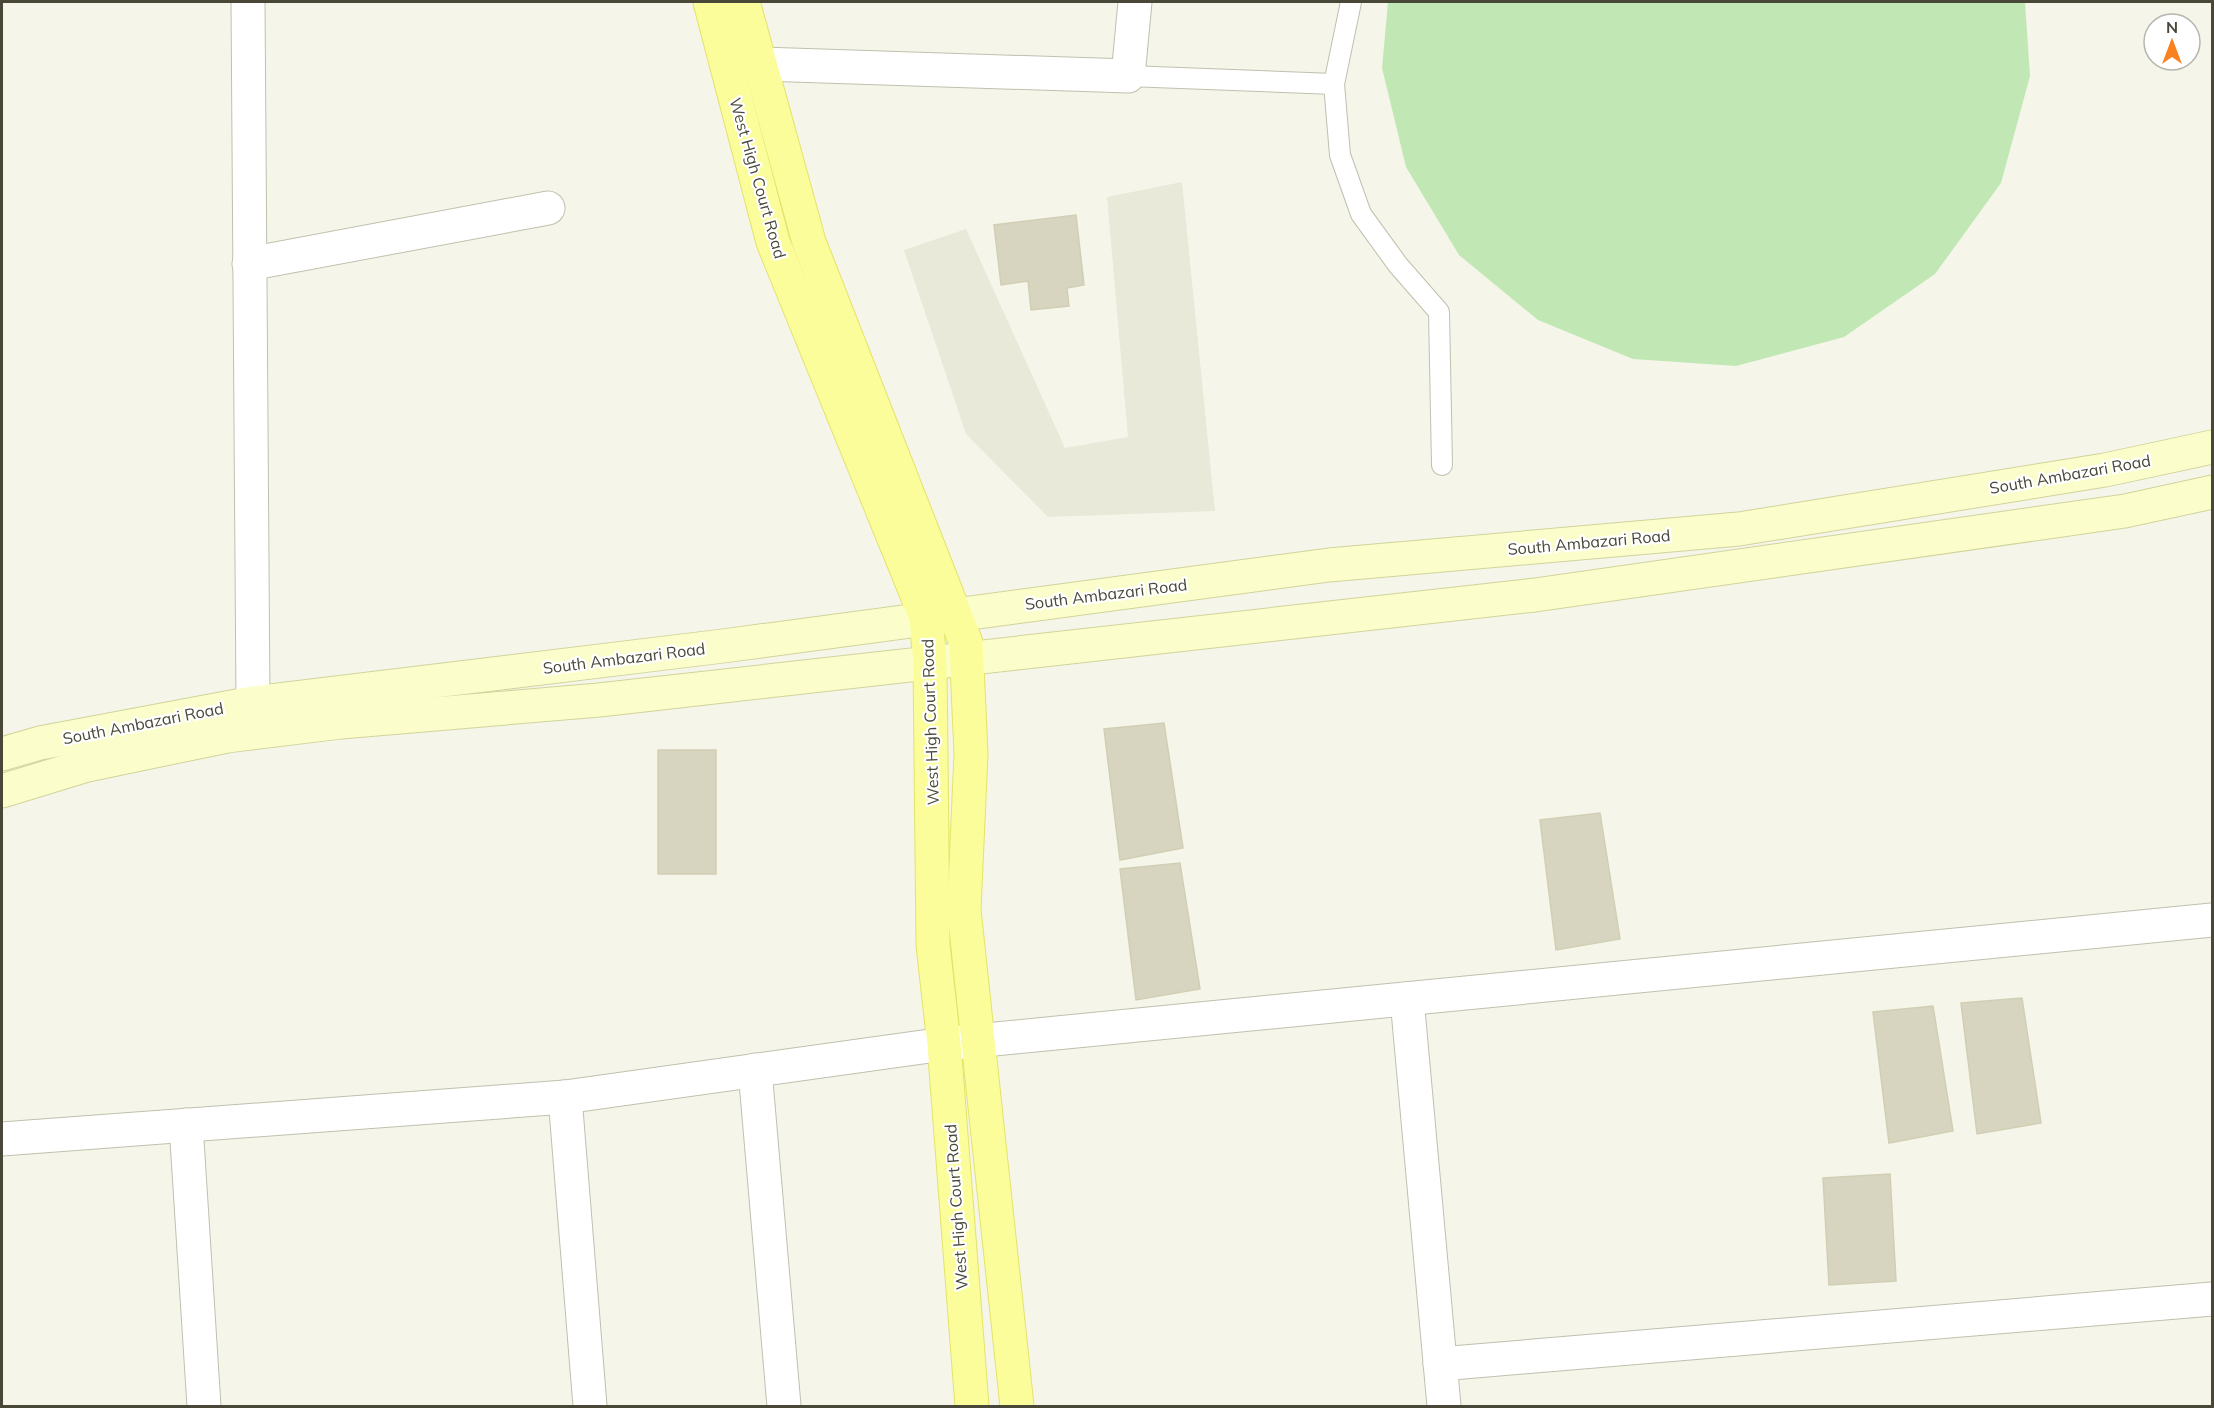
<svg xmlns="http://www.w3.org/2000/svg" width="2214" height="1408" font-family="Mulish,sans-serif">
<rect width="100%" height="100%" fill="#f5f5ea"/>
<polygon fill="#e9e9d9" points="1182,182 1215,511 1048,517 966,434 904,250 966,229 1065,448 1128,437 1107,197"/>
<polygon fill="#c1e8b4" points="1388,2 2025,2 2030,76 2001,183 1935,274 1844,337 1736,366 1633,359 1538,320 1459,255 1406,167 1382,68"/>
<g fill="#d7d5c0" stroke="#d1cfb3" stroke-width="1.5">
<polygon points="1076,215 1084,285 1067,288 1069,306 1031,310 1028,281 1001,285 994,225"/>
<polygon points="1164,723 1183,848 1120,860 1104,729"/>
<rect x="658" y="750" width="58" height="124"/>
<polygon points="1600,813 1620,939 1556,950 1540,820"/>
<polygon points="1180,863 1200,989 1136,1000 1120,869"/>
<polygon points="2022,998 2041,1123 1977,1134 1961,1003"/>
<polygon points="1933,1006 1953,1131 1889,1143 1873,1012"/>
<polygon points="1890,1174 1896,1281 1829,1285 1823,1178"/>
</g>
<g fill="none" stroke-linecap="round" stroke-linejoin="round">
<defs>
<g id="service">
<polyline points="1351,2 1334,84 1340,155 1361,214 1398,265 1439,312 1442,465"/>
<polyline points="1128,76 1334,84"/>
</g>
<g id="minor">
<polyline points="248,2 253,703"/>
<polyline points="760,64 1128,76 1135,2"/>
<polyline points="249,264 548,208"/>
<polyline points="1407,999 1444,1406"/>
<polyline points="755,1070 784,1406"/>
<polyline points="565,1097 590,1406"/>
<polyline points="186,1125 204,1406"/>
<polyline points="2,1139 565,1097 944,1044 2212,920"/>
<polyline points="1440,1364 2212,1299"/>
</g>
<g id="secondary">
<polyline points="2,754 40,743 253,703 723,646 1329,565 1739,529 2105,470 2212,447"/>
<polyline points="2,791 87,765 227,736 341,722 599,700 1535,595 2125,511 2212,492"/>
</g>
<g id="primary">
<polyline points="710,2 773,242 926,617 930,663 933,945 944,1044 972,1406"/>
<polyline points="743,2 809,242 966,643 971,754 964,910 1017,1406"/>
</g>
</defs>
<use href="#service" stroke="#c1c0ad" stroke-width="22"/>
<use href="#minor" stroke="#c1c0ad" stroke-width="35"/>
<use href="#secondary" stroke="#d1d49a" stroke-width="35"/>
<use href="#primary" stroke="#e3e36a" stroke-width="35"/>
<use href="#service" stroke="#fff" stroke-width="20"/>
<use href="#minor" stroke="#fff" stroke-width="33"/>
<use href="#secondary" stroke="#fbfecb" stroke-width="33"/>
<use href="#primary" stroke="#fbfd9b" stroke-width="33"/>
</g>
<g text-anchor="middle" stroke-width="4.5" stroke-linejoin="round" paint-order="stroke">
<g font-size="16" fill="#494838" stroke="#fff">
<text transform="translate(758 178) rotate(74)" y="6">West High Court Road</text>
<text transform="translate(2070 474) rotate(-10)" y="6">South Ambazari Road</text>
<text transform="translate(1589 542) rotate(-5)" y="6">South Ambazari Road</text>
<text transform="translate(1106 594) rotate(-7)" y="6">South Ambazari Road</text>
<text transform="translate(624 658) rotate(-7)" y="6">South Ambazari Road</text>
<text transform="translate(930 722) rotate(-92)" y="6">West High Court Road</text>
<text transform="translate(143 723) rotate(-11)" y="6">South Ambazari Road</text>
<text transform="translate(956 1207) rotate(-94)" y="6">West High Court Road</text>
</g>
</g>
<rect width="2214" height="1408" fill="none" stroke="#494838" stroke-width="6"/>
<g transform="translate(2172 42)"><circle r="28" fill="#ffffff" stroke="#b6b6af" stroke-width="1.5"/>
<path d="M0-4.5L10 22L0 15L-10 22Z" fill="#f8821f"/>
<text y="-9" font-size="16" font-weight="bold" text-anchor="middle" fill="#494838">N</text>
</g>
</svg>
